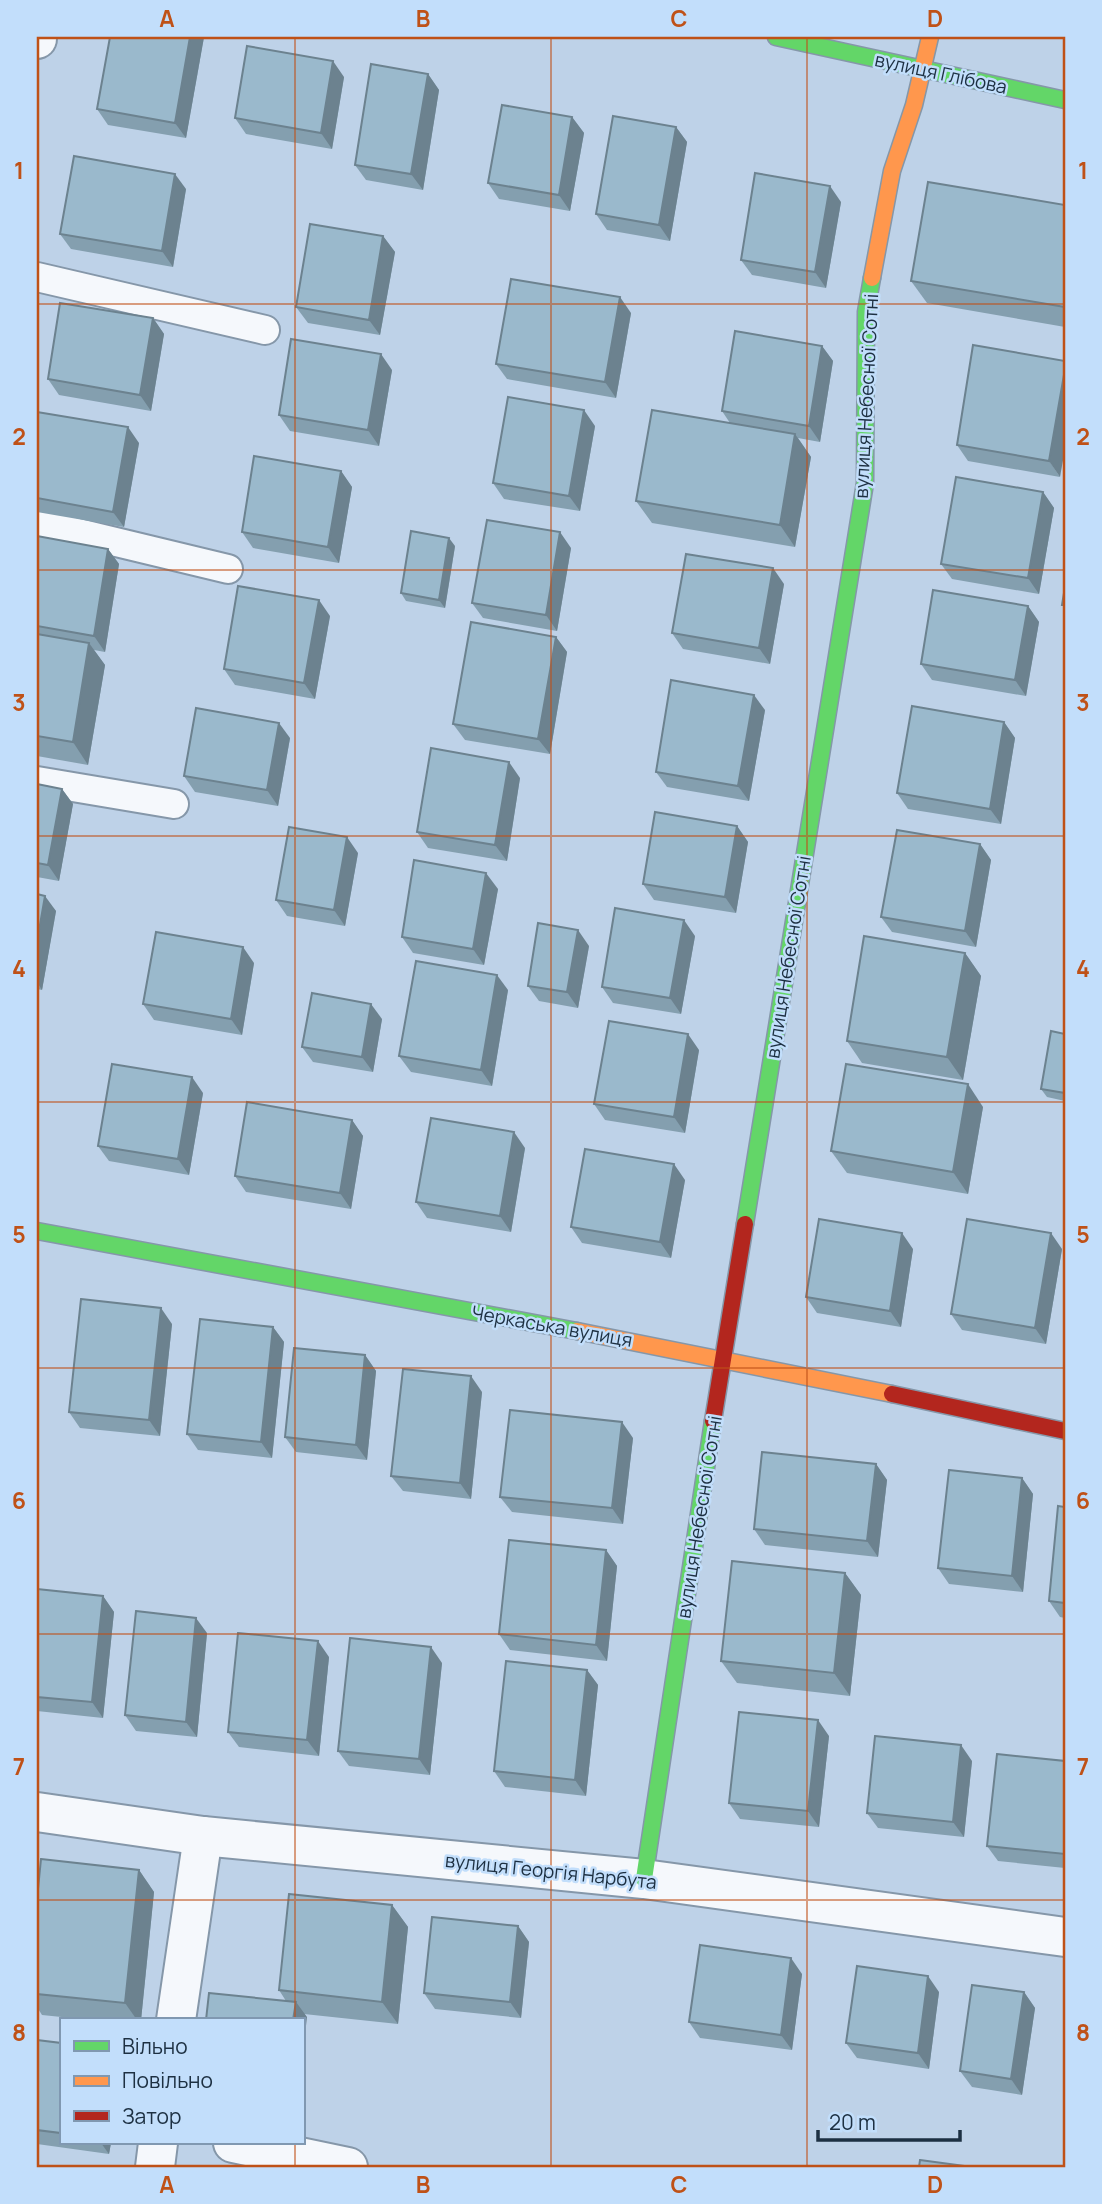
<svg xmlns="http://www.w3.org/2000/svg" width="1102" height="2204" font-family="Manrope,sans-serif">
<rect width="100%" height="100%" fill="#bed2e8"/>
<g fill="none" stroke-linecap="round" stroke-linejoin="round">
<defs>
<g id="lane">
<polyline points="37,277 265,330"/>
<polyline points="37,523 228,569"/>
<polyline points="37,781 174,804"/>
</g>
<g id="street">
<polyline points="37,39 37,37"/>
<polyline points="37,1812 203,1836 644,1879 1065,1937"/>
<polyline points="176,2020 203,1836"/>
<polyline points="233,2143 348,2167"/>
<polyline points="155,2167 158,2143"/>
</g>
<g id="fast">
<polyline points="776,37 1065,100"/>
<polyline points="745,1224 865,483 866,312 872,278"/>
<polyline points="37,1231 577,1331"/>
<polyline points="644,1879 713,1421"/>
</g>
<g id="slow">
<polyline points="872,278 892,171 914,105 930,37"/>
<polyline points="577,1331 892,1394"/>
</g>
<g id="jam">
<polyline points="892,1394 1065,1431"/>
<polyline points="713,1421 745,1224"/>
</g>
</defs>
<use href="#lane" stroke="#8597a9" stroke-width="32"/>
<use href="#street" stroke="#8597a9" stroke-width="42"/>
<use href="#fast" stroke="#8597a9" stroke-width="19"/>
<use href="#slow" stroke="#8597a9" stroke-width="19"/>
<use href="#jam" stroke="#8597a9" stroke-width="19"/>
<use href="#lane" stroke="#f5f8fc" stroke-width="28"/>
<use href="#street" stroke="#f5f8fc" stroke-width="38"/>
<use href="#fast" stroke="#63d668" stroke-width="16"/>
<use href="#slow" stroke="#ff974d" stroke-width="16"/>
<use href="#jam" stroke="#b3261e" stroke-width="16"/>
</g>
<g fill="#849faf">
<polygon points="110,37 204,37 186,138 108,125 97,109"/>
<polygon points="428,74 439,90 423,190 366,180 355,165"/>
<polygon points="344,77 332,149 246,134 235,118"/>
<polygon points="572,117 584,133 570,211 499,199 488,183"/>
<polygon points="676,127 687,142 670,241 607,230 596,214"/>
<polygon points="186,189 173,267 71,249 60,234"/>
<polygon points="841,202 826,288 752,275 741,260"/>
<polygon points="1065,205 1065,327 927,303 911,281"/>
<polygon points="383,236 395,252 380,335 308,323 296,307"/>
<polygon points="631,313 616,398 507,379 496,364"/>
<polygon points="153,318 164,334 151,411 59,395 48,379"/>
<polygon points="973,345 1060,477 968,461 957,445"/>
<polygon points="822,346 833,361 820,442 798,438 811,457 795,547 652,523 636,501 730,423 722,411"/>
<polygon points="392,370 379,446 290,431 279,415"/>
<polygon points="37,412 139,443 124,527 37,512"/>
<polygon points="595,426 580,511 504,499 493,483"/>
<polygon points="341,471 352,487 339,563 253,548 242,532"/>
<polygon points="1043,492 1054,508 1039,594 952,579 941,564"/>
<polygon points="37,536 108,549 119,564 105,652 94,650 105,665 88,765 37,756"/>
<polygon points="455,546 445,608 406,601 401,593"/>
<polygon points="571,548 557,631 483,618 472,603"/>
<polygon points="784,584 770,664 683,649 672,633"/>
<polygon points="1028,606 1039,622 1026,696 932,680 921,664"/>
<polygon points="330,616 315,699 235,685 224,669"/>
<polygon points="556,637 567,652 550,754 465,740 453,724"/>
<polygon points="765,710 749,801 667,787 656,772"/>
<polygon points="1004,722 1015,738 1001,824 908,809 897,793"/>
<polygon points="290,738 278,806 195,792 184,776"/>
<polygon points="520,778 507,861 428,848 417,832"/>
<polygon points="37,784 62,789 73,804 59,881 37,877"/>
<polygon points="737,826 748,842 736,913 654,900 643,884"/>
<polygon points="980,844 991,860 976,947 892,932 881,917"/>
<polygon points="358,853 345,926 287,916 276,900"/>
<polygon points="498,889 484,965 413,953 402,937"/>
<polygon points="37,894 56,911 42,990 37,989"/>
<polygon points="695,936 681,1014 613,1003 602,987"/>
<polygon points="589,946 578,1008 539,1001 528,986"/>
<polygon points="965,953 981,976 963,1080 862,1063 847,1041"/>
<polygon points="254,963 242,1035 154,1020 143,1004"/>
<polygon points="508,990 492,1086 411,1072 399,1056"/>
<polygon points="382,1019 373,1072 313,1062 302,1047"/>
<polygon points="1065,1034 1065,1101 1047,1097 1041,1089"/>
<polygon points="699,1050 685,1133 605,1120 594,1104"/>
<polygon points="203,1093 189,1175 109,1161 98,1146"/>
<polygon points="983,1107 968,1194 847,1173 831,1151"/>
<polygon points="352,1120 363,1136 351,1209 246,1192 235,1176"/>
<polygon points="525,1148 511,1232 427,1218 416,1202"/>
<polygon points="685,1180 671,1258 582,1243 571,1227"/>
<polygon points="913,1249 901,1327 817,1313 806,1297"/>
<polygon points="1062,1249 1046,1344 962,1330 951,1314"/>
<polygon points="172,1324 160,1436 80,1428 69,1412"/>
<polygon points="273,1327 284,1342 272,1458 198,1450 187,1434"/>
<polygon points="365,1355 376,1371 367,1460 296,1452 285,1437"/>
<polygon points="482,1392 471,1499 403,1491 391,1476"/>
<polygon points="633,1438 623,1524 512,1512 500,1497"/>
<polygon points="876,1464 887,1480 878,1557 765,1545 754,1529"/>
<polygon points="1022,1478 1033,1494 1023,1592 949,1584 938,1568"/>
<polygon points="1065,1507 1065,1618 1060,1617 1049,1601"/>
<polygon points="606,1550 617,1566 607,1661 510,1650 499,1634"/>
<polygon points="845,1573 861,1595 850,1696 737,1683 721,1661"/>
<polygon points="37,1589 103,1596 114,1612 103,1718 37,1711"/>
<polygon points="207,1633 197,1737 136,1731 125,1715"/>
<polygon points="329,1657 319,1756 239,1747 228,1732"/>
<polygon points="442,1663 430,1775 349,1766 338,1751"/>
<polygon points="587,1670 598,1685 586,1796 505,1787 494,1771"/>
<polygon points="829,1736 819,1827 740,1819 729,1803"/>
<polygon points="972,1761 964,1837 878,1828 867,1813"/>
<polygon points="1065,1761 1065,1868 998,1861 987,1846"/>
<polygon points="139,1870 154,1892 141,2020 91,2020 42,2015 37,2007 37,1899"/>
<polygon points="392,1905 408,1927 398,2024 304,2014 307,2017 286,2001 279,1990"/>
<polygon points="518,1926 529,1942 521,2018 435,2009 424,1993"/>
<polygon points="802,1974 792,2050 700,2038 689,2022"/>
<polygon points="939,1992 929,2069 857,2058 846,2043"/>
<polygon points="1024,1992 1035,2008 1022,2095 972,2087 960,2071"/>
<polygon points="37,2040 61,2043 61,2143 111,2143 109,2154 37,2144"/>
</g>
<g fill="#6c828f">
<polygon points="190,37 204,37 186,138 175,123"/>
<polygon points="333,61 344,77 332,149 321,133"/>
<polygon points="428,74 439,90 423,190 411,174"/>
<polygon points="572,117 584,133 570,211 559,195"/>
<polygon points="676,127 687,142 670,241 659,225"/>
<polygon points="175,174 186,189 173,267 162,251"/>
<polygon points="830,186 841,202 826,288 815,272"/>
<polygon points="383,236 395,252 380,335 369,320"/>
<polygon points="620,297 631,313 616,398 605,382"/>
<polygon points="153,318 164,334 151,411 140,395"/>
<polygon points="822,346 833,361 820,442 809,426"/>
<polygon points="381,354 392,370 379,446 368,430"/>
<polygon points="1065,369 1065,449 1060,477 1049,461"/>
<polygon points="584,410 595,426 580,511 569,496"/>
<polygon points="128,427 139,443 124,527 113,512"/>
<polygon points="795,434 811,457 795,547 780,525"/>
<polygon points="341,471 352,487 339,563 328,547"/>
<polygon points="1043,492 1054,508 1039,594 1028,578"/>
<polygon points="560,532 571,548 557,631 546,615"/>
<polygon points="449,538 455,546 445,608 439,600"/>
<polygon points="108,549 119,564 105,652 94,636"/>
<polygon points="773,568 784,584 770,664 759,648"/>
<polygon points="319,600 330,616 315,699 304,683"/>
<polygon points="1028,606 1039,622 1026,696 1015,680"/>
<polygon points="556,637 567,652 550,754 538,739"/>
<polygon points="89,643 105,665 88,765 73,742"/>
<polygon points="754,695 765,710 749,801 738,786"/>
<polygon points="1004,722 1015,738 1001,824 990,809"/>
<polygon points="279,723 290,738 278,806 267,790"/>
<polygon points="509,762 520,778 507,861 495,845"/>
<polygon points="62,789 73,804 59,881 48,865"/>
<polygon points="737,826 748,842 736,913 725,897"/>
<polygon points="347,837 358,853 345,926 334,910"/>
<polygon points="980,844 991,860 976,947 965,931"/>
<polygon points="486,873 498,889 484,965 473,949"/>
<polygon points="45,896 56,911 42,990 37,982 37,942"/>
<polygon points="684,920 695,936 681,1014 670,998"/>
<polygon points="578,930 589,946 578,1008 567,992"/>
<polygon points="243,947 254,963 242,1035 231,1019"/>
<polygon points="965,953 981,976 963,1080 947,1057"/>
<polygon points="497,975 508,990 492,1086 481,1070"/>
<polygon points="371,1004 382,1019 373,1072 362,1057"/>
<polygon points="688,1034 699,1050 685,1133 674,1117"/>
<polygon points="192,1077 203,1093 189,1175 178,1159"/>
<polygon points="968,1084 983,1107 968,1194 953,1172"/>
<polygon points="352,1120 363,1136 351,1209 340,1193"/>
<polygon points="514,1132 525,1148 511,1232 500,1216"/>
<polygon points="674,1164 685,1180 671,1258 660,1242"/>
<polygon points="902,1233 913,1249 901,1327 890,1311"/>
<polygon points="1051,1233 1062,1249 1046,1344 1035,1328"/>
<polygon points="161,1308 172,1324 160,1436 149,1420"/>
<polygon points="273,1327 284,1342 272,1458 261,1442"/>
<polygon points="365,1355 376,1371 367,1460 356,1445"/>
<polygon points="471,1376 482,1392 471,1499 460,1483"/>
<polygon points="622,1422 633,1438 623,1524 612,1508"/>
<polygon points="876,1464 887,1480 878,1557 867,1541"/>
<polygon points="1022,1478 1033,1494 1023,1592 1012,1576"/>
<polygon points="606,1550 617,1566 607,1661 596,1645"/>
<polygon points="845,1573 861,1595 850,1696 834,1673"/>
<polygon points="103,1596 114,1612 103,1718 92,1702"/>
<polygon points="196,1618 207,1633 197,1737 186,1722"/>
<polygon points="318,1641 329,1657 319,1756 307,1740"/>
<polygon points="431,1647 442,1663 430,1775 419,1759"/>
<polygon points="587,1670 598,1685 586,1796 575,1780"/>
<polygon points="818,1720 829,1736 819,1827 808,1811"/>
<polygon points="961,1745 972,1761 964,1837 953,1822"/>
<polygon points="139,1870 154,1892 141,2020 137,2020 125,2003"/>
<polygon points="392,1905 408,1927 398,2024 382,2002"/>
<polygon points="518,1926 529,1942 521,2018 510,2002"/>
<polygon points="791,1958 802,1974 792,2050 781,2035"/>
<polygon points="928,1976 939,1992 929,2069 918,2053"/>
<polygon points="1024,1992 1035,2008 1022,2095 1011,2079"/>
<polygon points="296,2002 307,2017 303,2052 303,2020 293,2020"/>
<polygon points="101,2143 111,2143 109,2154"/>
</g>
<g fill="#9ab9cc" stroke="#6c828f" stroke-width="2">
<polygon points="110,37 190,37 175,123 97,109"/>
<polygon points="247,46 333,61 321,133 235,118"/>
<polygon points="371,64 428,74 411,174 355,165"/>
<polygon points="502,105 572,117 559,195 488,183"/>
<polygon points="613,116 676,127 659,225 596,214"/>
<polygon points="74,156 175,174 162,251 60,234"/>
<polygon points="755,173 830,186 815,272 741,260"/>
<polygon points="928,182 1065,205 1065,307 911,281"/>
<polygon points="310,224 383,236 369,320 296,307"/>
<polygon points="511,279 620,297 605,382 496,364"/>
<polygon points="60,303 153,318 140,395 48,379"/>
<polygon points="735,331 822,346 809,426 722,411"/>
<polygon points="291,339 381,354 368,430 279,415"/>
<polygon points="973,345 1065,361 1065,369 1049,461 957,445"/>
<polygon points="508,397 584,410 569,496 493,483"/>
<polygon points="652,410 795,434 780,525 636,501"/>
<polygon points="37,412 128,427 113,512 37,498"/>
<polygon points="254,456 341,471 328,547 242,532"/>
<polygon points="956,477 1043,492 1028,578 941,564"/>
<polygon points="487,520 560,532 546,615 472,603"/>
<polygon points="411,531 449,538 439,600 401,593"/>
<polygon points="37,536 108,549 94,636 37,626"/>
<polygon points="686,554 773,568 759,648 672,633"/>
<polygon points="238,586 319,600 304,683 224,669"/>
<polygon points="1065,587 1065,605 1062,605"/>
<polygon points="933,590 1028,606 1015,680 921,664"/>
<polygon points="471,622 556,637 538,739 453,724"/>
<polygon points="37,634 89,643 73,742 37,736"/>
<polygon points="671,680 754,695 738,786 656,772"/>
<polygon points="912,706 1004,722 990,809 897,793"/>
<polygon points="196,708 279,723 267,790 184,776"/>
<polygon points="431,748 509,762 495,845 417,832"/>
<polygon points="37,784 62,789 48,865 37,863"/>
<polygon points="655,812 737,826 725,897 643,884"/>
<polygon points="289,827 347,837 334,910 276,900"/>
<polygon points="897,830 980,844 965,931 881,917"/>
<polygon points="414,860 486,873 473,949 402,937"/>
<polygon points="37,894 45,896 37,942"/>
<polygon points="615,908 684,920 670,998 602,987"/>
<polygon points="538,923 578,930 567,992 528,986"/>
<polygon points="156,932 243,947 231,1019 143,1004"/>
<polygon points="864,936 965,953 947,1057 847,1041"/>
<polygon points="416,961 497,975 481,1070 399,1056"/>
<polygon points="312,993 371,1004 362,1057 302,1047"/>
<polygon points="609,1021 688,1034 674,1117 594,1104"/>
<polygon points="1051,1031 1065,1034 1065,1093 1041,1089"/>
<polygon points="112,1064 192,1077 178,1159 98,1146"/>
<polygon points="846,1064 968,1084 953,1172 831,1151"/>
<polygon points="247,1102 352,1120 340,1193 235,1176"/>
<polygon points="431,1118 514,1132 500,1216 416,1202"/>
<polygon points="585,1149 674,1164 660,1242 571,1227"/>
<polygon points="819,1219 902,1233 890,1311 806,1297"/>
<polygon points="967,1219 1051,1233 1035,1328 951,1314"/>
<polygon points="81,1299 161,1308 149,1420 69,1412"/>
<polygon points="200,1319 273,1327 261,1442 187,1434"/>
<polygon points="294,1348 365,1355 356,1445 285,1437"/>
<polygon points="403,1369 471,1376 460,1483 391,1476"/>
<polygon points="510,1410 622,1422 612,1508 500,1497"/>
<polygon points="762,1452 876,1464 867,1541 754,1529"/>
<polygon points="949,1470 1022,1478 1012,1576 938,1568"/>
<polygon points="1058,1506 1065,1507 1065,1603 1049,1601"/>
<polygon points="509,1540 606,1550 596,1645 499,1634"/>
<polygon points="732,1561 845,1573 834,1673 721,1661"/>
<polygon points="37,1589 103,1596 92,1702 37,1697"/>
<polygon points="136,1611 196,1618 186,1722 125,1715"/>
<polygon points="238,1633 318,1641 307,1740 228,1732"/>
<polygon points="350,1638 431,1647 419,1759 338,1751"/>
<polygon points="506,1661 587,1670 575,1780 494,1771"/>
<polygon points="739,1712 818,1720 808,1811 729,1803"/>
<polygon points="875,1736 961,1745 953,1822 867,1813"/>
<polygon points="997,1754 1065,1761 1065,1854 987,1846"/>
<polygon points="41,1859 139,1870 125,2003 37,1994 37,1899"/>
<polygon points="289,1894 392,1905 382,2002 279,1990"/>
<polygon points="432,1917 518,1926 510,2002 424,1993"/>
<polygon points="700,1945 791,1958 781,2035 689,2022"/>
<polygon points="857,1966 928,1976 918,2053 846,2043"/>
<polygon points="972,1985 1024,1992 1011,2079 960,2071"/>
<polygon points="209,1993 296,2002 293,2020 206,2020"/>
<polygon points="37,2040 61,2043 61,2133 37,2130"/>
<polygon points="920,2160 972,2167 919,2167"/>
</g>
<path fill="none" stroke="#bf5117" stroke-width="2" stroke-opacity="0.55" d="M295,37V2020M551,37V2167M807,37V2167M37,304H1065M37,570H1065M37,836H1065M37,1102H1065M37,1368H1065M37,1634H1065M37,1900H1065M295,2143V2167"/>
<g text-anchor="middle" stroke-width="5" stroke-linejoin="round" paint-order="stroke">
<g font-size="19" fill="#1d3042" stroke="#c2defb">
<text transform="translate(941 73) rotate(12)" y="7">вулиця Глібова</text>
<text transform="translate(866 396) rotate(-87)" y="7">вулиця Небесної Сотні</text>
<text transform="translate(788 957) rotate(-81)" y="7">вулиця Небесної Сотні</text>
<text transform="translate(552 1326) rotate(10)" y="7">Черкаська вулиця</text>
<text transform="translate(699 1517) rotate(-81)" y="7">вулиця Небесної Сотні</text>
<text transform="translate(551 1871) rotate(6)" y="7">вулиця Георгія Нарбута</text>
</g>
</g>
<rect width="1102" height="2204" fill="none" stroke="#c2defb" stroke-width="77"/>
<rect x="60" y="2018" width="245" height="126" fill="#c2defb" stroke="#8098b1" stroke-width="2"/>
<rect x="74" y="2041" width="35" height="10" fill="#63d668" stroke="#8098b1" stroke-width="2"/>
<text x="122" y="2054" font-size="21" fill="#1d3042">Вільно</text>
<rect x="74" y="2076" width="35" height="10" fill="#ff974d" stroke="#8098b1" stroke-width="2"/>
<text x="122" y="2088" font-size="21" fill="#1d3042">Повільно</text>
<rect x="74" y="2111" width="35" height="10" fill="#b3261e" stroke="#8098b1" stroke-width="2"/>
<text x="122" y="2124" font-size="21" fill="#1d3042">Затор</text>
<path d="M818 2130v10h142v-10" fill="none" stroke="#1d3042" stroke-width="3.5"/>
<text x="829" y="2130" font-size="21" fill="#1d3042" stroke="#c2defb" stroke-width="5" paint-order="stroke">20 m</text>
<rect x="38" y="38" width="1026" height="2128" fill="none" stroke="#bf5117" stroke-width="2.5"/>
<g font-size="23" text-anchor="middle" font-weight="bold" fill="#bf5117">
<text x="167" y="27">A</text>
<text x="423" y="27">B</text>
<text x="679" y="27">C</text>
<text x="935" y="27">D</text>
<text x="19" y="179">1</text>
<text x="1083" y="179">1</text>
<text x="19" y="445">2</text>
<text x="1083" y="445">2</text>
<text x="19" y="711">3</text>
<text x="1083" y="711">3</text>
<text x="19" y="977">4</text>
<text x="1083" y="977">4</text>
<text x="19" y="1243">5</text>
<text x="1083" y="1243">5</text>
<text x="19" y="1509">6</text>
<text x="1083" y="1509">6</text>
<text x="19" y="1775">7</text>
<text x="1083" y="1775">7</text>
<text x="19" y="2041">8</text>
<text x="1083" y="2041">8</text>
<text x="167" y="2193">A</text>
<text x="423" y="2193">B</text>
<text x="679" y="2193">C</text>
<text x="935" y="2193">D</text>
</g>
</svg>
